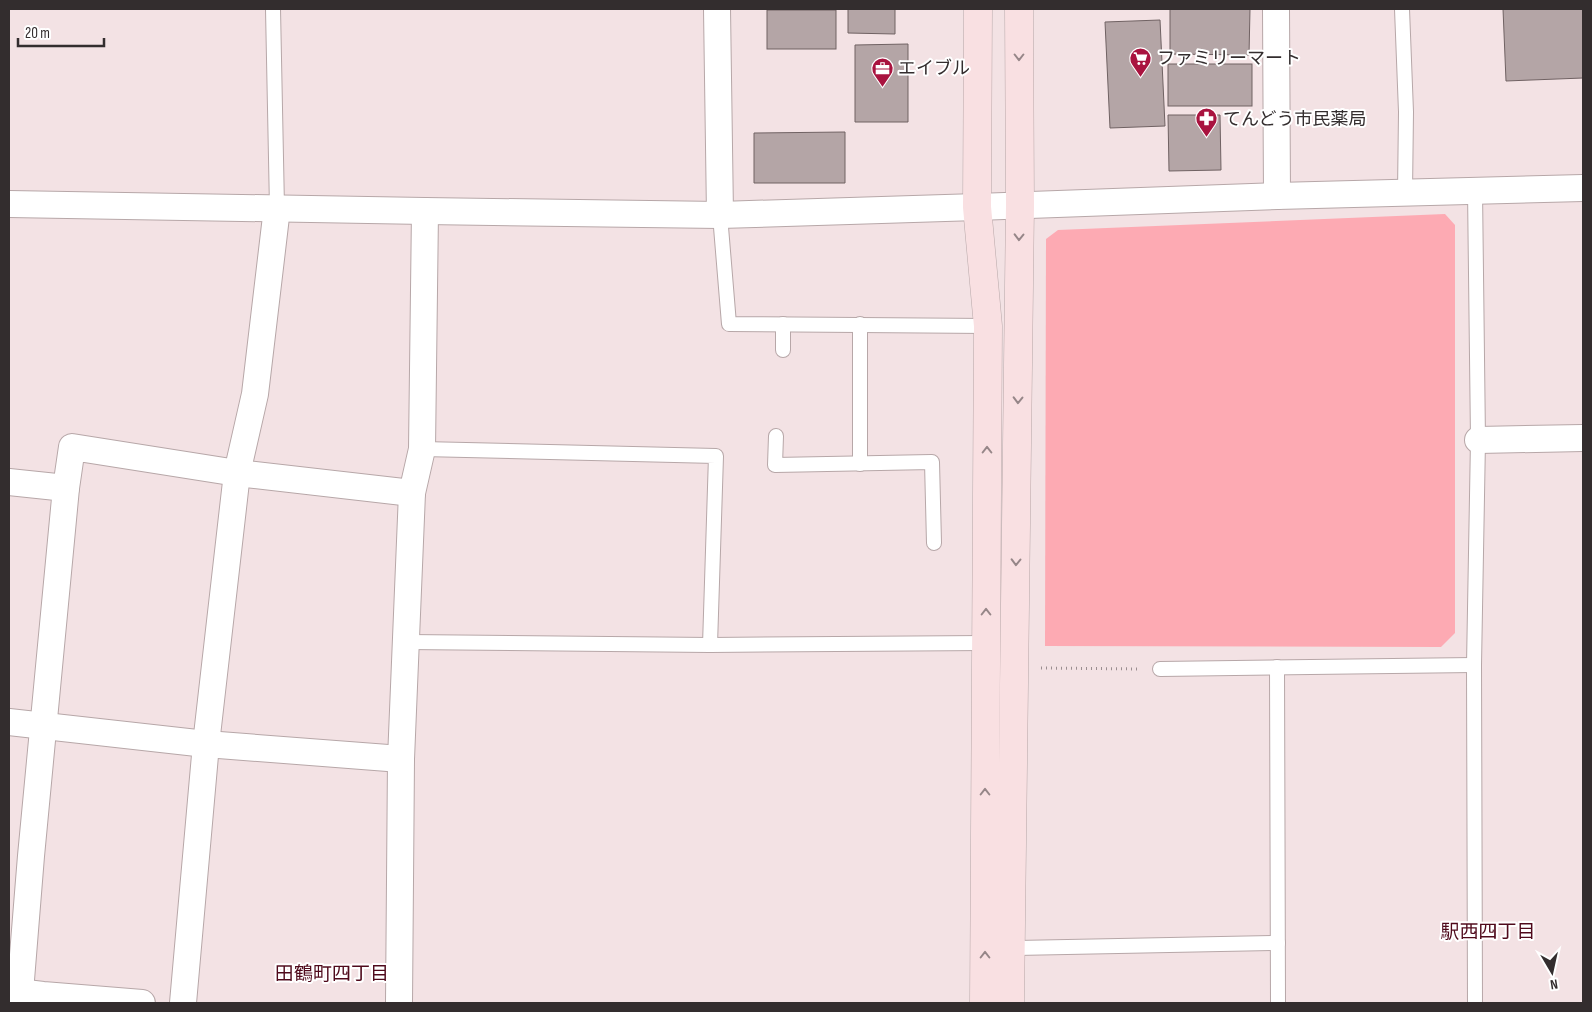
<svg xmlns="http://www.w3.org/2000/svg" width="1592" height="1012" font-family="'Sofia Sans Condensed','Noto Sans JP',sans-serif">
<rect width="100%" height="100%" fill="#f3e2e4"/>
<polygon fill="#fdaab3" points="1445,214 1455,225 1455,633 1441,647 1045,646 1046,239 1058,230"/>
<g fill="#b4a5a6" stroke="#706263">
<polygon points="848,9 895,9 895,34 848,33"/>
<polygon points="1170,9 1250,9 1249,55 1170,54"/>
<polygon points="1503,9 1583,9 1583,78 1506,81"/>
<rect x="767" y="10" width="69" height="39"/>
<polygon points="1160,20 1165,126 1110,128 1105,22"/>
<polygon points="908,44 908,122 855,122 855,45"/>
<rect x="1168" y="64" width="84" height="42"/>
<polygon points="1168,115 1220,115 1221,170 1169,171"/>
<polygon points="845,132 845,183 754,183 754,133"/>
</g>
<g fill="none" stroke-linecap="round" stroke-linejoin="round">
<defs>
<g id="lane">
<polyline points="273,9 277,208"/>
<polyline points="1402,9 1406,112 1405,192"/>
<polyline points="720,215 729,324 988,326"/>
<polyline points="783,324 783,350"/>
<polyline points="776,436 775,465 932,462 934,543"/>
<polyline points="422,449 716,456 710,645"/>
<polyline points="860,464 860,324"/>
<polyline points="407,642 710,645 986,643"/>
<polyline points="1277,667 1278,1003"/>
<polyline points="1160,669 1474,665"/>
<polyline points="1010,948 1278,943"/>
<polyline points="1475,1003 1474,665 1478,440 1475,190"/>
</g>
<g id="street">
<polyline points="717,9 720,215"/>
<polyline points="1276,9 1277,196"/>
<polyline points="9,204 425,211 720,215 977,207 1277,196 1583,188"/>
<polyline points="1478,440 1583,438"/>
<polyline points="9,482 66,488"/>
<polyline points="9,722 206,744 401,759"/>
<polyline points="9,991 43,995 142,1003"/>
<polyline points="20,992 31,856 66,488 72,447 237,473 412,493"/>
<polyline points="183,1003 206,744 237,473 255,394 277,208"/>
<polyline points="399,1003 401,759 412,493 422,449 425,211"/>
</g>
<g id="secondary">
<polyline points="978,9 977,207 988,326 984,1003"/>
<polyline points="1010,1003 1020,206 1019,9"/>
</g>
</defs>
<use href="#lane" stroke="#b7a7a8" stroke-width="16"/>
<use href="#street" stroke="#b7a7a8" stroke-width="28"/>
<use href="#secondary" stroke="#b7a7a8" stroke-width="29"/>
<polyline stroke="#9a8e90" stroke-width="3" stroke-dasharray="1 4" stroke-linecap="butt" points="1041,668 1140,669"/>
<use href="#lane" stroke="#fff" stroke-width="14"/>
<use href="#street" stroke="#fff" stroke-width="26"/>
<use href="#secondary" stroke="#f9e0e2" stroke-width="28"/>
</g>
<defs><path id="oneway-chevron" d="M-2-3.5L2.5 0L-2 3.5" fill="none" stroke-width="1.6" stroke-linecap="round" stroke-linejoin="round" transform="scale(1.25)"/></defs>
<g stroke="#968688">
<use href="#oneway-chevron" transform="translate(1019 57) rotate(90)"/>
<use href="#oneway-chevron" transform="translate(1019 237) rotate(91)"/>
<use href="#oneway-chevron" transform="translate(1018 400) rotate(91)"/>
<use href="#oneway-chevron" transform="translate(987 450) rotate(-90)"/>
<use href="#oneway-chevron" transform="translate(1016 562) rotate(91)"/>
<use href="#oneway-chevron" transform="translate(986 612) rotate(-90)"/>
<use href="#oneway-chevron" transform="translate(985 792) rotate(-90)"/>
<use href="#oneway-chevron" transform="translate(985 955) rotate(-90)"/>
</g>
<defs>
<symbol id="supermarket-pin" viewBox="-11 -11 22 30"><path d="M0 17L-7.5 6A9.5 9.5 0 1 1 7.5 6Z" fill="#a9133f" stroke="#fff"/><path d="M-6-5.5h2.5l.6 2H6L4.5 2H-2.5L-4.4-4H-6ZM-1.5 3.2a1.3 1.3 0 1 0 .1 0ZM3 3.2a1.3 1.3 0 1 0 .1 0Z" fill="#fff"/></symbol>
<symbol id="office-pin" viewBox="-11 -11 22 30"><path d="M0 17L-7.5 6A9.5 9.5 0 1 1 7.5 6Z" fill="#a9133f" stroke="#fff"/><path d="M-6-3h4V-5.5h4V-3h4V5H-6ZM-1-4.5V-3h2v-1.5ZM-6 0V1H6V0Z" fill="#fff"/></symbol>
<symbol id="pharmacy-pin" viewBox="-11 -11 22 30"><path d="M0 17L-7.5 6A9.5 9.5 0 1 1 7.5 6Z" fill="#a9133f" stroke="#fff"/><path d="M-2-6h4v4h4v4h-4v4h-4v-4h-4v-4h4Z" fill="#fff"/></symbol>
</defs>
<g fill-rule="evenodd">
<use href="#supermarket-pin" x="1128" y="46" width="25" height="34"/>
<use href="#office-pin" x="870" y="56" width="25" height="34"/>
<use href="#pharmacy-pin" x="1194" y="106" width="25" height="34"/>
</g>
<g text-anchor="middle" stroke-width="4" stroke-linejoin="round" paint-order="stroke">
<g font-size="18" fill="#332d2e" stroke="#fff" text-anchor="start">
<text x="1157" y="64">ファミリーマート</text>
<text x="898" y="74">エイブル</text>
<text x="1223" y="125">てんどう市民薬局</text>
</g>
<g font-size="19" fill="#4f091b" stroke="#fff">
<text x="1488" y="938">駅西四丁目</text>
<text x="332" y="980">田鶴町四丁目</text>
</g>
</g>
<rect width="1592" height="1012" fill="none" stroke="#332d2e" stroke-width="20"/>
<g transform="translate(1552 972) rotate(171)" stroke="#ffffff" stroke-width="4" paint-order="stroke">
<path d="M0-4L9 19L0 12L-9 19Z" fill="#332d2e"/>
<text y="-8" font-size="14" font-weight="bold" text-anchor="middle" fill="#332d2e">N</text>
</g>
<path d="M18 38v8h86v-8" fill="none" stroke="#332d2e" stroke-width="2.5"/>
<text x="25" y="38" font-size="15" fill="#332d2e" stroke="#ffffff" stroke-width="4" paint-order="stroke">20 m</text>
</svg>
